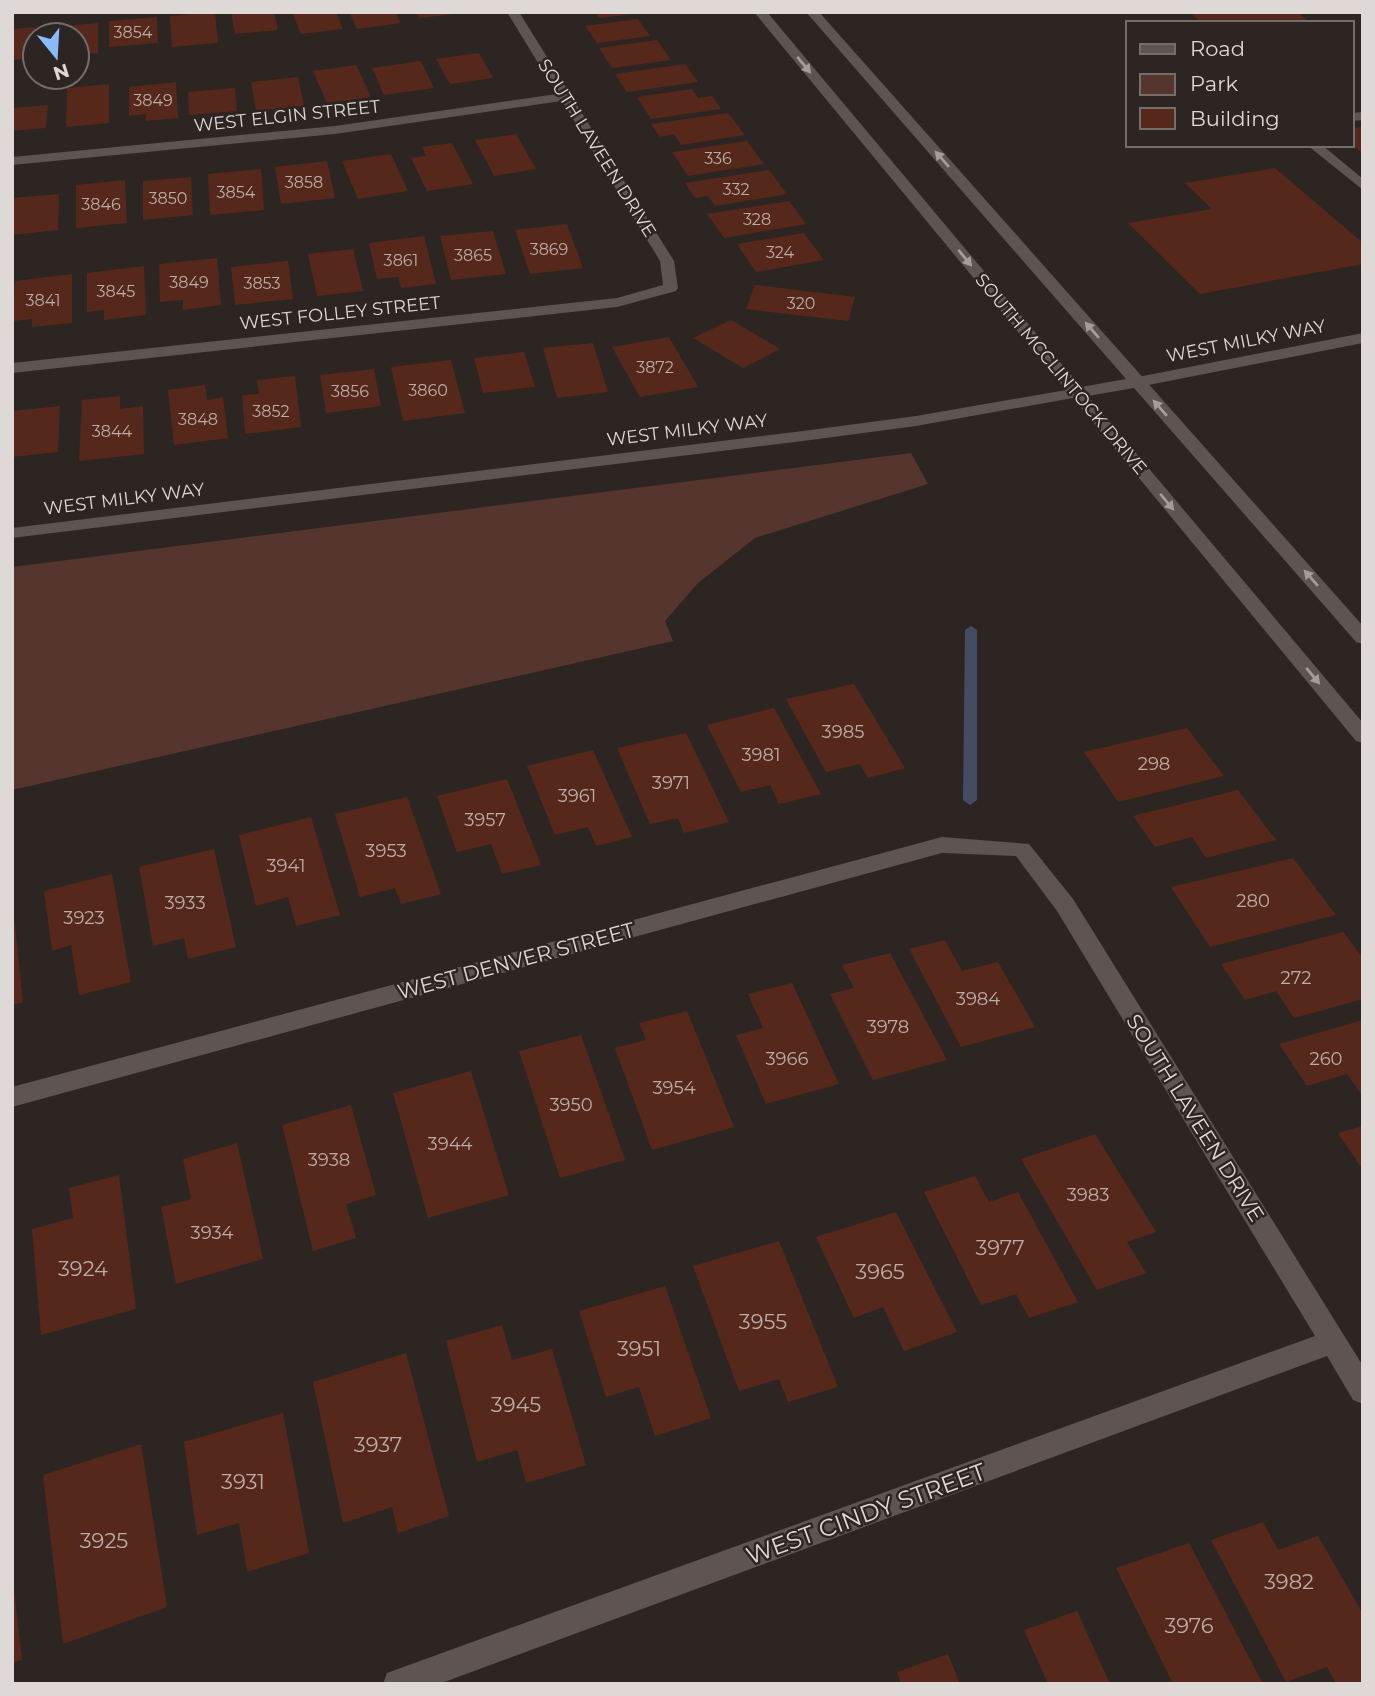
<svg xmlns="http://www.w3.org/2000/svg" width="1375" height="1696" font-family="Montserrat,sans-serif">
<rect width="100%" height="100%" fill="#2d2522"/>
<polygon fill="#55352d" points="911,453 928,484 755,538 698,583 665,621 673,641 12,790 12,567"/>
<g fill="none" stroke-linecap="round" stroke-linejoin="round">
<polygon fill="#434c62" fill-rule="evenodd" points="971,626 977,630 977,800 970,805 963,800 965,630"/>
</g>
<g fill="#56281b">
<polygon points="215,12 218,43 172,47 170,16"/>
<polygon points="231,12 274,12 278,30 235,34"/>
<polygon points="292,12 336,12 343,29 301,34"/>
<polygon points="349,12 395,12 401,23 357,29"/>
<polygon points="416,12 454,12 454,14 420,18"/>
<polygon points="595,12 632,12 632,14 599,18"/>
<polygon points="1189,12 1297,12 1311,23 1202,23"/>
<polygon points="157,17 158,43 109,47 109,21"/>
<polygon points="638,19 650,36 597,43 585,26"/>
<polygon points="98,23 98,53 77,55 77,35 51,35 51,27"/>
<polygon points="35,27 33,58 12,60 12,29"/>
<polygon points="657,40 671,60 612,68 599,48"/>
<polygon points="479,53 493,78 450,84 436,59"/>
<polygon points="421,61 434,88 384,95 372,68"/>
<polygon points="685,64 698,82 627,92 615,74"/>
<polygon points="356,65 371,97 327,103 313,71"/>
<polygon points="298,77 304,106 256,111 251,82"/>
<polygon points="176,82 178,118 146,121 146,114 129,116 129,87"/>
<polygon points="109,84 109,123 66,127 67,88"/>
<polygon points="235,88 237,111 189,115 188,92"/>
<polygon points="692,89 698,98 712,96 721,109 651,119 637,97"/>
<polygon points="48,105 46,128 12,131 12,108"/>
<polygon points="728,113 745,135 681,145 674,134 660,137 651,124"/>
<polygon points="1363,127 1363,153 1352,145 1352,128"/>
<polygon points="516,134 536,169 494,176 475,140"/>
<polygon points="747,141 764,164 688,176 672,152"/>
<polygon points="452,143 473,184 427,191 411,158 426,156 422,147"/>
<polygon points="391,154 408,191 358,199 342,161"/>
<polygon points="327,161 335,198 281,204 275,167"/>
<polygon points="1275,168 1363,243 1363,264 1200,294 1128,223 1212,209 1185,183"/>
<polygon points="261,169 264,210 210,215 208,174"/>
<polygon points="769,170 787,194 715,206 708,196 695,198 685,183"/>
<polygon points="191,177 193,215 143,220 143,181"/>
<polygon points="125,180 127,223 76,228 76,185"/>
<polygon points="59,194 58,230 12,235 12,198"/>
<polygon points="789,201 806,224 724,238 707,214"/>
<polygon points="567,224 583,268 530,274 515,230"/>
<polygon points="493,231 506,274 451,280 440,236"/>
<polygon points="804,233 824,260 756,272 737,244"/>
<polygon points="424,236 436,284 401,288 398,277 377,279 369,243"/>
<polygon points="353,249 363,291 317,296 308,254"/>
<polygon points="217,258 221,305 183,310 183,300 160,302 159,264"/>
<polygon points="288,261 293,299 235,305 231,267"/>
<polygon points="144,266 146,315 104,320 104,310 87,312 87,273"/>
<polygon points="72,274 72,323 32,327 32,319 13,321 15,281"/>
<polygon points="755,285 855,297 848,321 746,309"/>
<polygon points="731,320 780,349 743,368 693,338"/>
<polygon points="669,337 698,387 640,397 612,347"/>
<polygon points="593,343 608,392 557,398 543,348"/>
<polygon points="524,352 535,387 483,393 474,358"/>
<polygon points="451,360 465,413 403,421 391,367"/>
<polygon points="374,369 381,406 326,413 320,375"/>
<polygon points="295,376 301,427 245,434 242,395 259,394 257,380"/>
<polygon points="205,385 207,400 223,397 228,438 174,445 168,390"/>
<polygon points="120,396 120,409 143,406 144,454 79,461 82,400"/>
<polygon points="60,406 58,452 12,457 12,411"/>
<polygon points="854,684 905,768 868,778 860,764 826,772 786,699"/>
<polygon points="774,708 821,794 779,804 770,785 741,792 707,725"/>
<polygon points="1187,728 1224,776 1118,802 1084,752"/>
<polygon points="686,733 729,822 684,833 678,818 650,824 617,748"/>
<polygon points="593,750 632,837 596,846 588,827 555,835 527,766"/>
<polygon points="507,779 541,865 502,874 491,844 457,852 437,796"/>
<polygon points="1238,790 1276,840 1206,858 1192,837 1155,847 1133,816"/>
<polygon points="407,797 441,894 401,904 395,888 360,897 335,814"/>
<polygon points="311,817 340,915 296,926 288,897 256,906 239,835"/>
<polygon points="214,849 236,947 188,959 184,938 153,946 139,867"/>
<polygon points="1293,858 1336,915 1210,947 1171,887"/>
<polygon points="112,874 131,982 79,995 71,945 52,951 44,891"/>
<polygon points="12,924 15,924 23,1002 12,1005"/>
<polygon points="1343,932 1363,958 1363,999 1294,1018 1276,991 1245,1000 1221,964"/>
<polygon points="945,940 962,971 998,962 1035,1027 961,1047 909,949"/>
<polygon points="890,953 947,1060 873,1080 830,994 854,988 842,965"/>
<polygon points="792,983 839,1084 766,1104 736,1035 763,1028 748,994"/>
<polygon points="687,1011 734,1127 652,1150 615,1048 646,1040 639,1023"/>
<polygon points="1363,1020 1363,1097 1347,1074 1307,1086 1279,1044"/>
<polygon points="581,1035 625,1160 560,1178 519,1051"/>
<polygon points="471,1071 509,1195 428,1218 393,1093"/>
<polygon points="351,1105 376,1195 346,1204 356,1238 313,1251 282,1125"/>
<polygon points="1363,1126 1363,1170 1338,1133"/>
<polygon points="1095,1134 1156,1232 1127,1242 1146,1273 1097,1290 1021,1159"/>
<polygon points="237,1143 263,1259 176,1284 161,1207 191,1199 183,1159"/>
<polygon points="119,1175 136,1309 41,1335 32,1229 73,1218 69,1188"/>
<polygon points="975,1176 989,1202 1018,1192 1078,1302 1029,1318 1016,1294 981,1305 924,1192"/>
<polygon points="896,1212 957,1332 904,1351 883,1307 854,1318 816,1237"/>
<polygon points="779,1241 838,1387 788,1402 779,1379 739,1391 693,1266"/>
<polygon points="665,1286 711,1418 655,1436 639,1387 606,1397 579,1311"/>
<polygon points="502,1325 512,1360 552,1349 586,1465 526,1483 517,1450 477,1462 446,1341"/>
<polygon points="406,1353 449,1516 398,1533 392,1507 343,1523 313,1382"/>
<polygon points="283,1413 309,1553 247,1572 239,1523 197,1535 184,1442"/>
<polygon points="141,1444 167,1607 63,1644 43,1475"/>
<polygon points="1263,1522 1278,1550 1318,1536 1363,1614 1363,1684 1336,1684 1327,1667 1286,1682 1211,1540"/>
<polygon points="1189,1543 1263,1684 1173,1684 1116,1568"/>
<polygon points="14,1588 22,1660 12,1663 12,1589"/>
<polygon points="1077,1611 1110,1684 1048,1684 1024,1630"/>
<polygon points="948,1654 960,1684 901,1684 897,1672"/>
</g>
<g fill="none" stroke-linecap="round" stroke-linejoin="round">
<g fill="#5e5451" fill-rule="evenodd">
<polygon points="1363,112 1363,120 1352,121 1352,113"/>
<polygon points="1307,145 1322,145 1363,179 1363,190"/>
</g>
<g fill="#5e5451" fill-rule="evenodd">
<polygon points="507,12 519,12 674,261 678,288 676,291 617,307 12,373 12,363 617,298 663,285 660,261 562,101 335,134 12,165 12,157 335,126 557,94"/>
<polygon points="1363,333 1363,343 1138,387 1130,382 1138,377"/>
<polygon points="942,837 1029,844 1073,899 1363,1366 1363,1404 1353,1400 1327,1356 439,1684 383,1684 387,1673 398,1669 1315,1336 1057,911 1016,856 942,853 12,1107 12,1087"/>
</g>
<polygon fill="#5e5451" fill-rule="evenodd" points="754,12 767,12 1081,387 1126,379 806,12 819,12 1363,626 1363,644 1356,642 1134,388 1088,396 1363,723 1363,743 1356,741 1073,398 916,426 803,441 12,538 12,528 803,431 916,416 1066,390"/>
</g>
<defs><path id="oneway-solid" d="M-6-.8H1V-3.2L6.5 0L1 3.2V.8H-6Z" transform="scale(1.75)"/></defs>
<g fill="#a49d9a">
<use href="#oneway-solid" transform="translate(804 65) rotate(50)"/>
<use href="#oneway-solid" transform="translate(942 159) rotate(-131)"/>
<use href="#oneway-solid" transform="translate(965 258) rotate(51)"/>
<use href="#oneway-solid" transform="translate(1092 330) rotate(-131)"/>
<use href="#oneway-solid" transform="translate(1160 408) rotate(-131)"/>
<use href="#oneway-solid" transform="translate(1167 502) rotate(50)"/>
<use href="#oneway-solid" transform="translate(1311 578) rotate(-131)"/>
<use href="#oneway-solid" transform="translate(1313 676) rotate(50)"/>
</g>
<g text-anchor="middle" stroke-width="5" stroke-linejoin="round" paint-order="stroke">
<g font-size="16" fill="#bcaca7">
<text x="133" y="38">3854</text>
<text x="153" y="106">3849</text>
<text x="718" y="164">336</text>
<text x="304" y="188">3858</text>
<text x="736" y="195">332</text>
<text x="236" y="198">3854</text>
<text x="168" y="204">3850</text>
<text x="101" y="210">3846</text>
<text x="757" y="225">328</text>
<text x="549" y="255">3869</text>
<text x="780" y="258">324</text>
<text x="473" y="261">3865</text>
<text x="401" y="266">3861</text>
<text x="189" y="288">3849</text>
<text x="262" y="289">3853</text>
<text x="116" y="297">3845</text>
<text x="43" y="306">3841</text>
<text x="801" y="309">320</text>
<text x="655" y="373">3872</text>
<text x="428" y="396">3860</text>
<text x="350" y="397">3856</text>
<text x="271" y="417">3852</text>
<text x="198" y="425">3848</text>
<text x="112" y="437">3844</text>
</g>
<g font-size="18" fill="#ded8d6" stroke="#2d2522">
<text transform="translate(287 116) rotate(-6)" y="6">WEST ELGIN STREET</text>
<text transform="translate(597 148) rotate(58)" y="6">SOUTH LAVEEN DRIVE</text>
<text transform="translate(340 313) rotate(-6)" y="6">WEST FOLLEY STREET</text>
<text transform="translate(1246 341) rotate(-11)" y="6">WEST MILKY WAY</text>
<text transform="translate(1061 374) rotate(50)" y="6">SOUTH MCCLINTOCK DRIVE</text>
<text transform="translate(687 430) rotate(-7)" y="6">WEST MILKY WAY</text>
<text transform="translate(124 499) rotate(-7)" y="6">WEST MILKY WAY</text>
</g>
<g font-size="18" fill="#bcaca7">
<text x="843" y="738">3985</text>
<text x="761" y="761">3981</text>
<text x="1154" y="770">298</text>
<text x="671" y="789">3971</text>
<text x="577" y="802">3961</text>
<text x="485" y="826">3957</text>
<text x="386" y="857">3953</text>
<text x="286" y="872">3941</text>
<text x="1253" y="907">280</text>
<text x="185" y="909">3933</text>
<text x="84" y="924">3923</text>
<text x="1296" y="984">272</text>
<text x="978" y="1005">3984</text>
<text x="888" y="1033">3978</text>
<text x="787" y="1065">3966</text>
<text x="1326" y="1065">260</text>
<text x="674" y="1094">3954</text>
<text x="571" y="1111">3950</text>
<text x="450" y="1150">3944</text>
<text x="329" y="1166">3938</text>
<text x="1088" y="1201">3983</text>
<text x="212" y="1239">3934</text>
</g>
<g font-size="21" fill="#ded8d6" stroke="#2d2522">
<text transform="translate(516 961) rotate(-15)" y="7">WEST DENVER STREET</text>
<text transform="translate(1195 1118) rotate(58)" y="7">SOUTH LAVEEN DRIVE</text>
</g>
<g font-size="21" fill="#bcaca7">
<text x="1000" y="1255">3977</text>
<text x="83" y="1276">3924</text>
<text x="880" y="1279">3965</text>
<text x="763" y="1329">3955</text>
<text x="639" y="1356">3951</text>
<text x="516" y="1412">3945</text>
<text x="378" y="1452">3937</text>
<text x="243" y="1489">3931</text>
<text x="104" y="1548">3925</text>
<text x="1289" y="1589">3982</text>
<text x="1189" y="1633">3976</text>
</g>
<g font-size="24" fill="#ded8d6" stroke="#2d2522">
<text transform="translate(866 1514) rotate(-20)" y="8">WEST CINDY STREET</text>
</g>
</g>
<rect width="1375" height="1696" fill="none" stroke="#ded8d6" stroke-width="28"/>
<rect x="1126" y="21" width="228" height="126" fill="#2d2522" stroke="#746d6a" stroke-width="2"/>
<rect x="1140" y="44" width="35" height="10" fill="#5e5451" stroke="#746d6a" stroke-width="2"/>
<text x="1190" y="56" font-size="21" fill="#ded8d6">Road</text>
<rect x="1140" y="74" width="35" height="21" fill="#55352d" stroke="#746d6a" stroke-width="2"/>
<text x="1190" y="91" font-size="21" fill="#ded8d6">Park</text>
<rect x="1140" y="108" width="35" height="21" fill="#56281b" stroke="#746d6a" stroke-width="2"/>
<text x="1190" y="126" font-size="21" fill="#ded8d6">Building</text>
<g transform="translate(56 56) rotate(162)"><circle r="33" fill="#2d2522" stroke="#746d6a" stroke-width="2"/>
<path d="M0-5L12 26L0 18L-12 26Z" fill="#88bafc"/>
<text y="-10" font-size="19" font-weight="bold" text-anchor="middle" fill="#ded8d6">N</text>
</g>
</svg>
